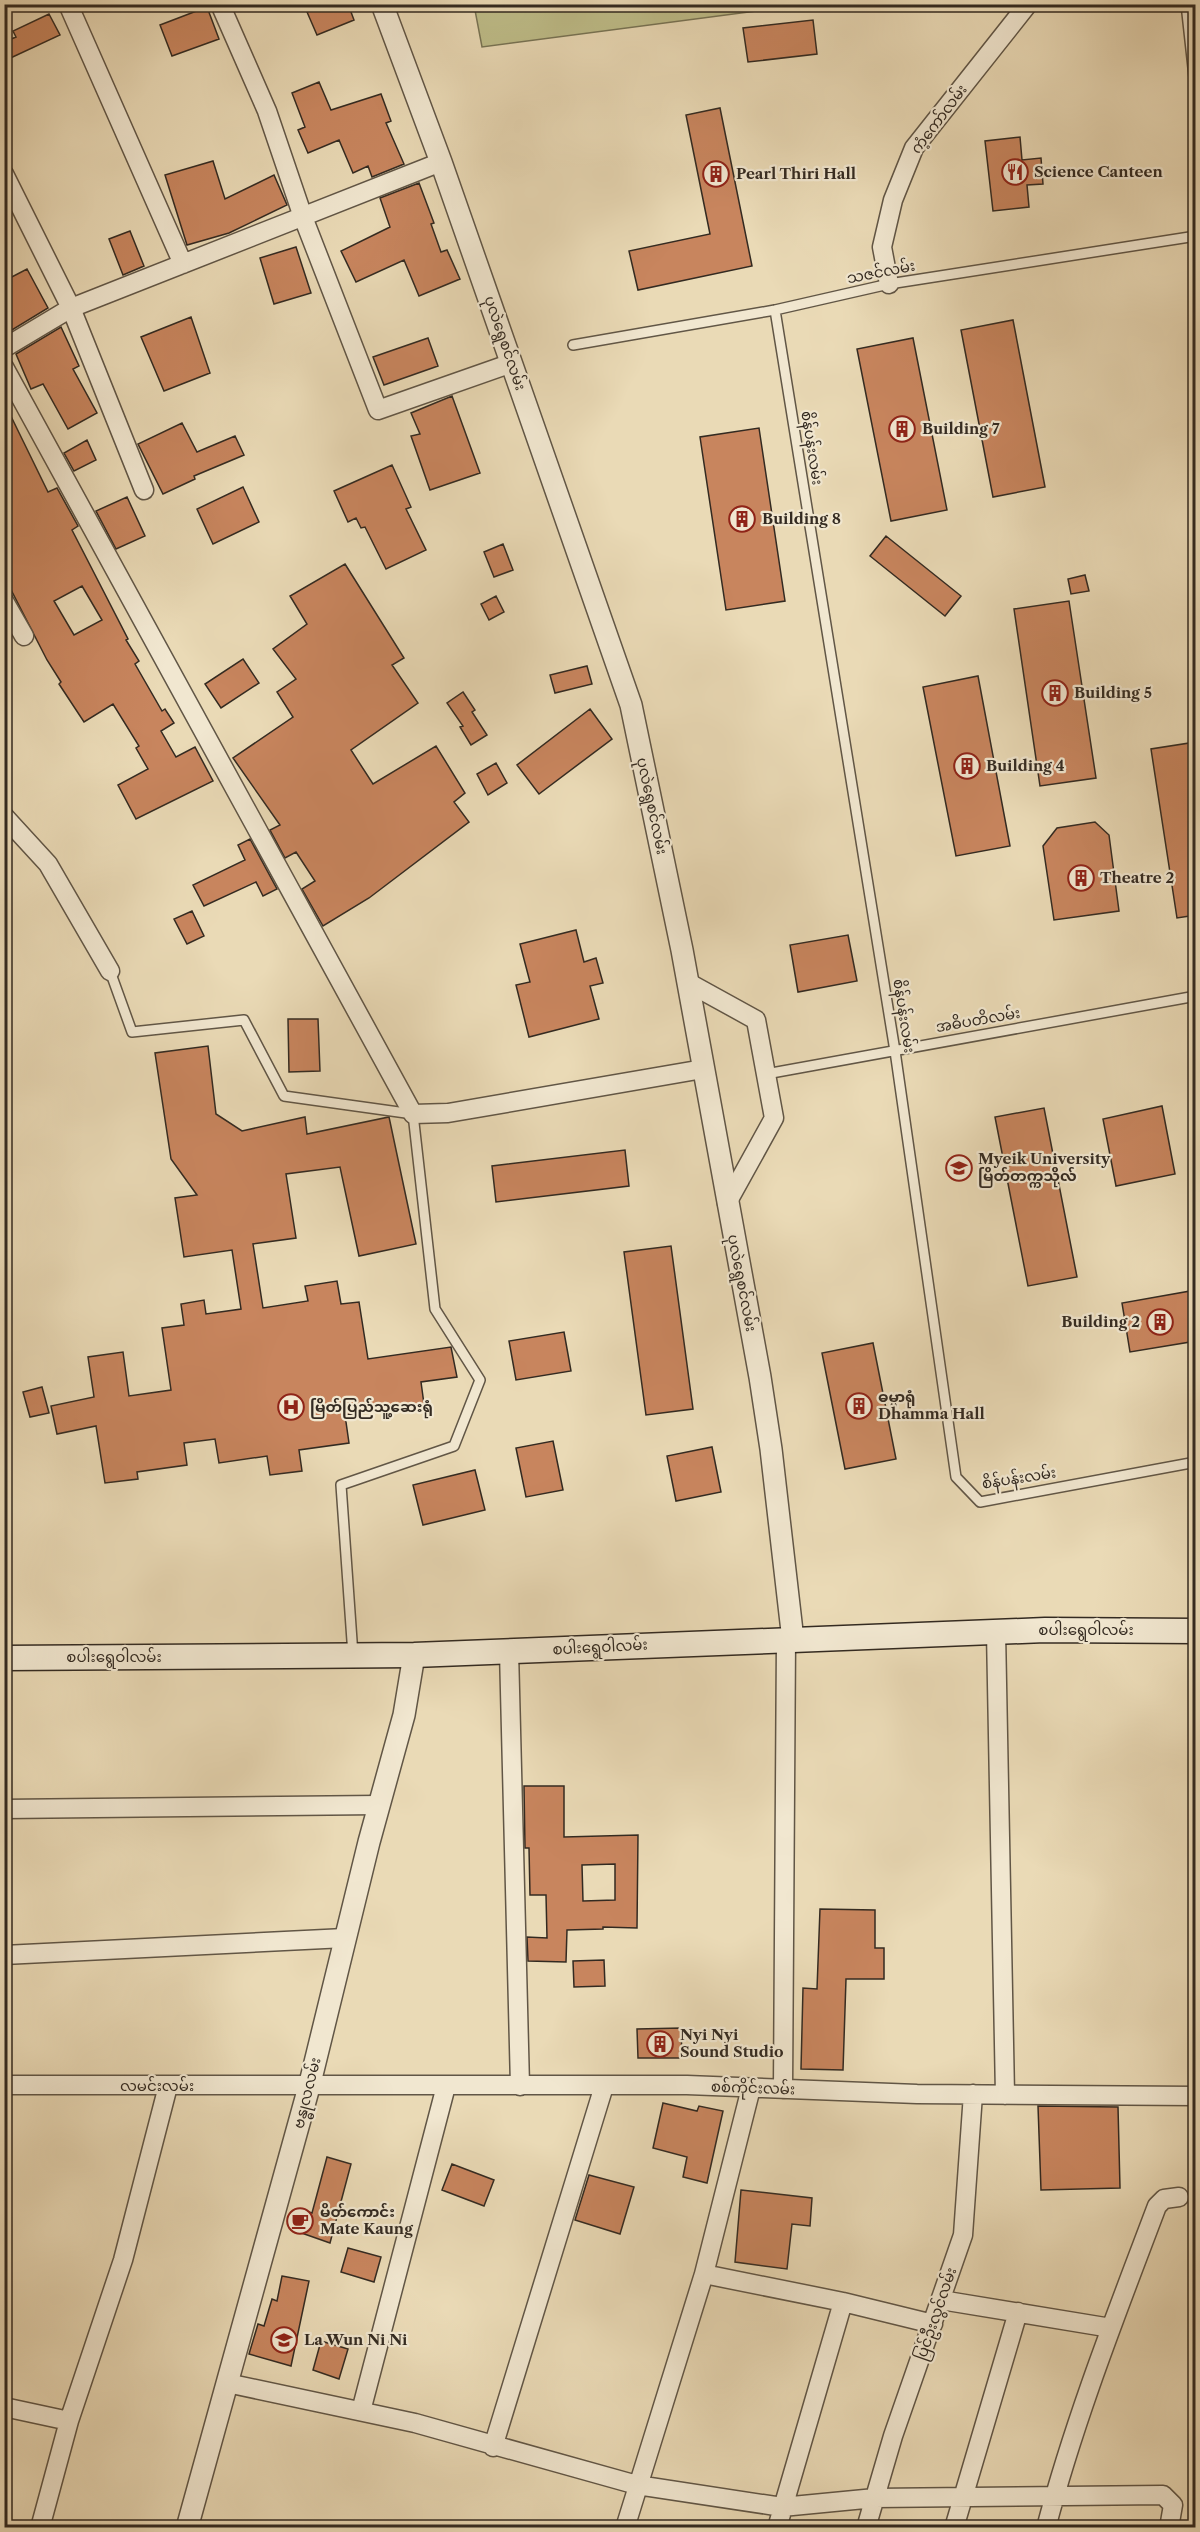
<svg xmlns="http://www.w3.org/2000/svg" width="1200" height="2532" font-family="'Libre Caslon Text','Noto Sans Myanmar',serif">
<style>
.green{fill:#bebd89;stroke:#787455;stroke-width:1.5}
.building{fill:#c8855e;stroke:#332a21;stroke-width:1.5;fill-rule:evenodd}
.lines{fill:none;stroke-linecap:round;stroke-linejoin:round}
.service-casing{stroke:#615646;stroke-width:12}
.minor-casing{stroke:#615646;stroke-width:21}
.tertiary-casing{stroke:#615646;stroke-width:24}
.secondary-casing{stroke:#332a21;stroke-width:27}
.service{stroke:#f1e7d0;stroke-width:9}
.minor{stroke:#f1e7d0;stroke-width:18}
.tertiary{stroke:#f1e7d0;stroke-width:21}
.secondary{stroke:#f1e7d0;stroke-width:24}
.labels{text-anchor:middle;stroke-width:4.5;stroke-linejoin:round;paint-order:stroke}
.street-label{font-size:15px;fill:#332a21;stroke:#f1e7d0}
.poi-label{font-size:15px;font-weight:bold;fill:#332a21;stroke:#f1e7d0;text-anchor:start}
</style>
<rect width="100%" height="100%" fill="#eadab6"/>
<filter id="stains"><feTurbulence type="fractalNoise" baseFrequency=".00333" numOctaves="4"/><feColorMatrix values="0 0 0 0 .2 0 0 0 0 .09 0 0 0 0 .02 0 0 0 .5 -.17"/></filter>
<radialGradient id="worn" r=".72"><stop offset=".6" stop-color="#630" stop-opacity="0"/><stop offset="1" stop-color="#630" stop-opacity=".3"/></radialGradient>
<path class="green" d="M474 5V4L803 5 482 47Z"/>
<path class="building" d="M326 4H348L354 20 317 35 307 12Z
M207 7 219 39 172 56 160 25Z
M49 14 60 35 4 61V42L16 37 13 31Z
M813 20 817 54 748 62 743 28Z
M319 82 331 110 381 94 391 121 386 123 404 164 372 177 368 166 353 173 339 140 308 153 298 130 305 127 292 93Z
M720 108 752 266 638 290 629 251 710 234 686 115Z
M1020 137 1022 160 1041 158 1043 184 1027 185 1029 207 993 211 985 141Z
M213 161 225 199 274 175 287 205 229 233 187 245 165 175Z
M419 183 434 223 431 224 441 252 447 250 460 279 419 296 404 260 356 282 341 251 390 227 380 198Z
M130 231 144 266 123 275 109 239Z
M296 247 311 293 274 304 260 258Z
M27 269 48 308 7 333 4 328V281Z
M191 317 210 373 164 391 141 337Z
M1013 320 1045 487 993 497 961 330Z
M61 327 79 366 73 369 97 413 68 429 43 384 31 389 16 354Z
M428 338 438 366 384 385 373 357Z
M913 338 947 510 891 521 857 349Z
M452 396 480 473 430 490 411 436 420 434 411 413Z
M4 402 48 492 57 488 78 526 72 530 128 639 126 640 139 661 135 664 162 711 165 709 174 723 161 731 176 757 195 747 213 781 136 819 118 785 148 769 136 748 139 746 113 704 84 722 59 684 61 682 47 660 4 576ZM82 586 102 620 74 635 54 601Z
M182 423 197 452 235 436 244 455 194 476 195 479 163 494 138 444Z
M759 428 785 601 726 610 700 437Z
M87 440 96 460 74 471 64 453Z
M392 465 411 507 406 509 426 550 386 569 365 527 361 528 356 518 348 522 334 491Z
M243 487 259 522 213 544 197 509Z
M127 497 145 536 116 549 96 511Z
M886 536 961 596 945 616 870 556Z
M503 544 513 570 494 577 484 552Z
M345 564 404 658 392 665 418 703 351 750 373 784 436 746 465 793 454 802 469 822 369 898 323 926 302 889 315 881 296 852 285 858 270 830 280 825 233 758 293 717 277 692 296 679 273 649 307 624 290 596Z
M1085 575 1089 591 1071 594 1068 579Z
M496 596 504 612 489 620 481 604Z
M1069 601 1096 778 1040 786 1014 609Z
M243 659 259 683 221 708 205 684Z
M587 666 592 684 555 693 550 675Z
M978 676 1010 846 956 856 923 687Z
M463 692 475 710 472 712 487 735 471 745 460 727 463 726 447 703Z
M590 709 612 739 539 794 517 765Z
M1196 742V915L1177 918 1151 749Z
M496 763 507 783 488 795 477 774Z
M1095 822 1109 835 1119 911 1054 920 1043 846 1057 828Z
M250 839 277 889 263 896 256 882 204 906 193 885 245 860 238 845Z
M192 911 204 936 187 944 174 919Z
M576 930 584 962 596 958 603 983 590 986 599 1019 529 1037 516 985 530 982 520 944Z
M848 935 857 981 798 992 790 945Z
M288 1019H318L320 1071 289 1072Z
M208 1046 216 1114 242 1131 305 1117 307 1134 389 1117 416 1244 359 1256 340 1167 286 1174 296 1238 253 1244 263 1308 308 1301 305 1286 337 1281 341 1304 359 1302 368 1359 451 1347 457 1377 421 1382 424 1404 345 1415 349 1443 299 1450 302 1471 270 1475 267 1456 219 1463 215 1439 184 1443 187 1465 137 1472 138 1479 105 1483 96 1426 57 1434 51 1406 94 1397 88 1357 123 1352 129 1396 171 1390 162 1328 184 1325 181 1304 204 1300 206 1314 241 1309 232 1250 184 1257 175 1198 197 1195 171 1159 155 1053Z
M1162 1106 1175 1174 1116 1186 1103 1119Z
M1044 1108 1077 1277 1028 1286 995 1117Z
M625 1150 629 1186 496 1202 492 1166Z
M671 1246 693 1409 646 1415 624 1252Z
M1196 1290V1341L1130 1352 1122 1303Z
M564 1332 571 1371 516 1380 509 1341Z
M873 1343 896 1459 845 1469 822 1353Z
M42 1387 49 1413 30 1417 23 1392Z
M553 1441 563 1490 526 1497 516 1448Z
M712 1447 721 1492 676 1501 667 1456Z
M475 1470 485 1510 423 1525 413 1485Z
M524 1786H564V1837L638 1835 637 1928 603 1927V1929L567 1930 566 1962 528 1961 527 1937 547 1938 546 1895H530L529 1848H525ZM615 1864V1900L583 1901 582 1865Z
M820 1909 875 1910V1948H884V1979H846L843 2070 801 2069 803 1988 817 1989Z
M604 1960 605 1986 574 1987 573 1961Z
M681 2028 682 2058H638L637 2029Z
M663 2103 697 2111 699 2106 723 2111 707 2183 683 2177 687 2157 653 2148Z
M1038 2106 1118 2107 1120 2188 1041 2190Z
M327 2157 351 2164 330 2243 293 2230 300 2209 312 2213Z
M452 2164 494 2180 484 2206 442 2190Z
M589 2175 634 2187 620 2234 575 2220Z
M741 2190 812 2198 810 2226 792 2224 787 2269 735 2262Z
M348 2248 381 2257 374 2282 341 2272Z
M282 2276 309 2281 291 2366 249 2354 258 2324 264 2326 272 2299 277 2301Z
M321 2341 348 2349 339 2379 313 2370Z"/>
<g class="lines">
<g class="service-casing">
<path id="service" d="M1186 4 1196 95
M775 310 895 1051 956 1477 980 1502 1196 1462
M573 345 775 310 889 284 1196 236
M110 971 132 1032 244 1020 284 1096 413 1114 435 1309 480 1380 454 1446 341 1485 353 1655
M766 1074 1196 996"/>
</g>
<g class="minor-casing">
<path id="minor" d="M68 4 183 264
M220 4 267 111 303 217 378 410 512 363
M4 174 71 308 144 490
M889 284 882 247 893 200 914 148 1028 4
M4 348 71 308 441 162
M4 367 413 1114 448 1113 703 1069
M4 601 24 636
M4 816 48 864 110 971
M687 982 756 1020 774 1118 727 1203
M996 1632 1005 2095
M509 1651 520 2086
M4 1809 379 1805
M4 1955 345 1938
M4 2085H687L917 2094 1196 2096
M783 2089 786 1639
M704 2274 843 2302
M941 2300 1111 2328
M227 2383 415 2423 637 2485 782 2507 875 2498 1163 2495 1173 2505 1169 2528
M4 2407 69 2421 123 2260 168 2086
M361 2411 446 2086
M493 2447 604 2086
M40 2528 69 2421
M625 2528 704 2274 751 2088
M777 2528 843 2302 933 2324
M866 2528 893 2436 963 2235 973 2094
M954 2528 1018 2312
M1046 2528C1075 2418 1117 2312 1157 2206L1164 2199 1179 2197"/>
</g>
<g class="tertiary-casing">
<path id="tertiary" d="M382 4 441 162 631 705 682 950 760 1377 771 1449 793 1640
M187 2528 309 2087 369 1842 404 1715 414 1655"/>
</g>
<g class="secondary-casing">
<path id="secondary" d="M4 1658 414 1655 1045 1630 1196 1631"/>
</g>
<use href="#service" class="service"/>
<use href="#minor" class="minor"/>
<use href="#tertiary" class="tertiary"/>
<use href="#secondary" class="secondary"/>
</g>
<defs>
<g id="restaurant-ring" transform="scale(1.35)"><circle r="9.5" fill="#f1e7d0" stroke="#8f2418" stroke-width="1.5"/><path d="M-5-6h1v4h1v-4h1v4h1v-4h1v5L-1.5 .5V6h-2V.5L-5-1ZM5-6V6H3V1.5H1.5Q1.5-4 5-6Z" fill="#8f2418"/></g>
<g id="building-ring" transform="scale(1.35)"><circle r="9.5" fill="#f1e7d0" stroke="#8f2418" stroke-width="1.5"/><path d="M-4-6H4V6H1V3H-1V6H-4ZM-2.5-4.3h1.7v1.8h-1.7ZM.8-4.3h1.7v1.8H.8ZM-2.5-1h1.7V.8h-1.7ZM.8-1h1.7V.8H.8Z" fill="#8f2418"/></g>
<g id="university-ring" transform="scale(1.35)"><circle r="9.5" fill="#f1e7d0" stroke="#8f2418" stroke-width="1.5"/><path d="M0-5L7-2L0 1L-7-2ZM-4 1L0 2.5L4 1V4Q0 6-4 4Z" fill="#8f2418"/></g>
<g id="hospital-ring" transform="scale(1.35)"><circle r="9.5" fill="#f1e7d0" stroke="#8f2418" stroke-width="1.5"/><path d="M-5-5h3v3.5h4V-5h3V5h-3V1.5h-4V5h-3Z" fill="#8f2418"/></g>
<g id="cafe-ring" transform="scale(1.35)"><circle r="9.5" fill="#f1e7d0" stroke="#8f2418" stroke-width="1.5"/><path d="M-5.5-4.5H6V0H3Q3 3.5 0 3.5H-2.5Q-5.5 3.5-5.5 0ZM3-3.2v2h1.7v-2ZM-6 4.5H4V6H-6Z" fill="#8f2418"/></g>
<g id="school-ring" transform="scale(1.35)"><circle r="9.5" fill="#f1e7d0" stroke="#8f2418" stroke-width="1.5"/><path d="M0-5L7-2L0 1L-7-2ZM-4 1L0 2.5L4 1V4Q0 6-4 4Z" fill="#8f2418"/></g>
</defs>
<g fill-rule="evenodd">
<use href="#restaurant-ring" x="1015" y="172"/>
<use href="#building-ring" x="716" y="174"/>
<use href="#building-ring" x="902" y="429"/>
<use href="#building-ring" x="742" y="519"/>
<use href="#building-ring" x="1055" y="693"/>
<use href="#building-ring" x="967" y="766"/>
<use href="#building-ring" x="1081" y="878"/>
<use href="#university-ring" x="959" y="1168"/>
<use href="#building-ring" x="1160" y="1322"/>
<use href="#building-ring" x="859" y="1406"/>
<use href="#hospital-ring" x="291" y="1407"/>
<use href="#building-ring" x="660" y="2044"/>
<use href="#cafe-ring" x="300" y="2221"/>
<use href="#school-ring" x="284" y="2340"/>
</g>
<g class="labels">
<g class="street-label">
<text transform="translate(939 119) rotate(-53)" y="5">ကံ့ကော်လမ်း</text>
<text transform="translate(881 272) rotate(-11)" y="5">သဇင်လမ်း</text>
<text transform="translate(505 343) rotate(71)" y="5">ပုလဲရွေစင်လမ်း</text>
<text transform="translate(812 448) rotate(81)" y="5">စိန်ပန်းလမ်း</text>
<text transform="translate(652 806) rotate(78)" y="5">ပုလဲရွေစင်လမ်း</text>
<text transform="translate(904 1016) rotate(81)" y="5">စိန်ပန်းလမ်း</text>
<text transform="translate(978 1020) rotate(-10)" y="5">အဓိပတိလမ်း</text>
<text transform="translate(742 1283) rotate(79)" y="5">ပုလဲရွေစင်လမ်း</text>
<text transform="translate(1019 1478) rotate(-9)" y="5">စိန်ပန်းလမ်း</text>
<text x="1086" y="1635">စပါးရွေဝါလမ်း</text>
<text transform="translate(600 1647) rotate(-3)" y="5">စပါးရွေဝါလမ်း</text>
<text x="114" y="1662">စပါးရွေဝါလမ်း</text>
<text x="157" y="2091">လမင်းလမ်း</text>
<text transform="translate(753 2088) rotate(2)" y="5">စစ်ကိုင်းလမ်း</text>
<text transform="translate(307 2093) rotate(-76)" y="5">ဗန္ဓုလလမ်း</text>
<text transform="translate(936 2314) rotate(-71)" y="5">ပြင်ဦးလွင်လမ်း</text>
</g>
<g class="poi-label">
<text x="1034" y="177">Science Canteen</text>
<text x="736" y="179">Pearl Thiri Hall</text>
<text x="922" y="434">Building 7</text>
<text x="762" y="524">Building 8</text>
<text x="1074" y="698">Building 5</text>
<text x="986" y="771">Building 4</text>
<text x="1100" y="883">Theatre 2</text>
<text x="978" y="1164">Myeik University<tspan x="978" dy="17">မြိတ်တက္ကသိုလ်</tspan></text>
<text x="1140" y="1327" text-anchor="end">Building 2</text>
<text x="878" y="1402">ဓမ္မာရုံ<tspan x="878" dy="17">Dhamma Hall</tspan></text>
<text x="310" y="1412">မြိတ်ပြည်သူ့ဆေးရုံ</text>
<text x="680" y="2040">Nyi Nyi<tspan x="680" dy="17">Sound Studio</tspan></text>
<text x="320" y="2217">မိတ်ကောင်း<tspan x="320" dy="17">Mate Kaung</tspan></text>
<text x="304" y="2345">La Wun Ni Ni</text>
</g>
</g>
<rect width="1200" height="2532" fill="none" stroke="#eadab6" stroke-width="24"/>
<rect x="6" y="6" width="1188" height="2520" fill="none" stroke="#332a21" stroke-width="3"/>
<rect x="12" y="12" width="1176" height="2508" fill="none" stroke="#332a21" stroke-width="1.5"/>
<rect width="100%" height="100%" filter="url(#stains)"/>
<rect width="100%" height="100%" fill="url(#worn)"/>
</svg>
